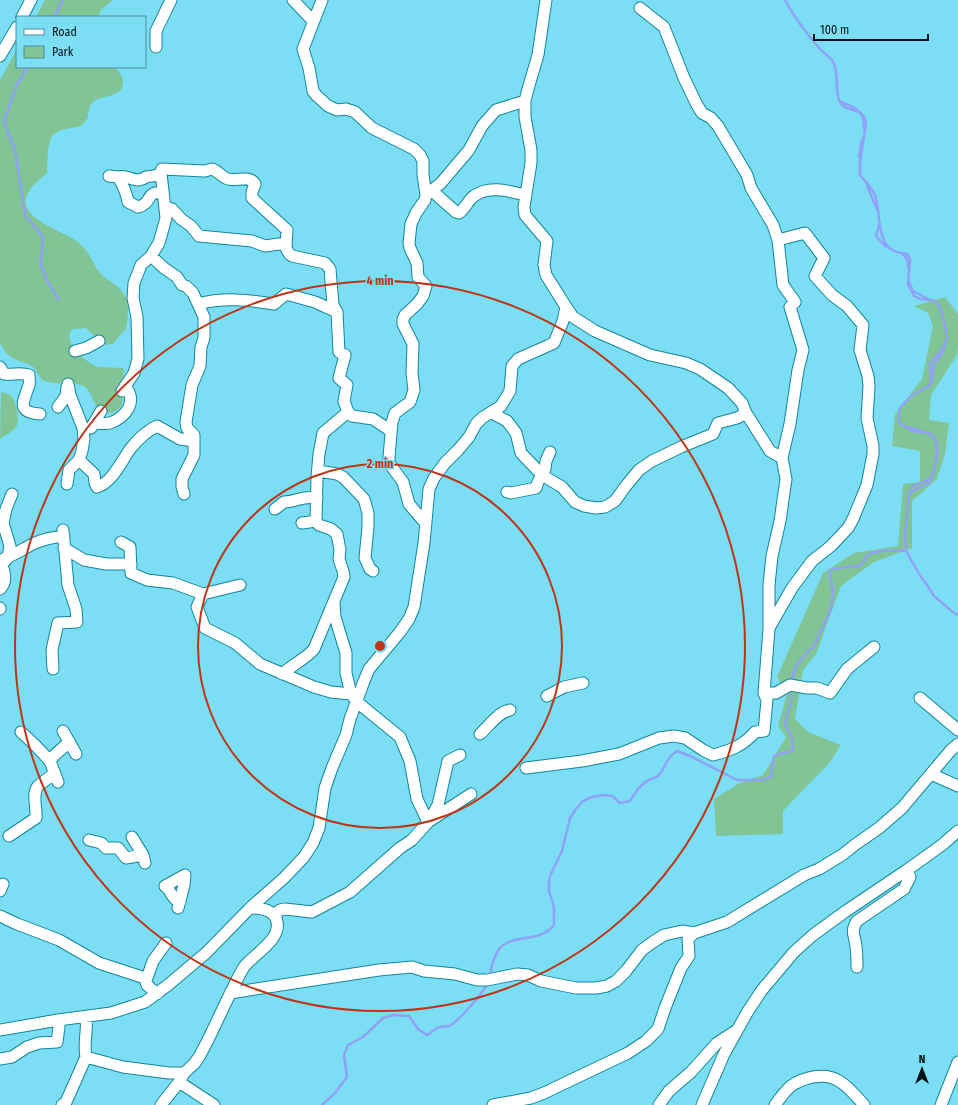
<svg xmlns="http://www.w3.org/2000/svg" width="958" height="1105" font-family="'Fira Sans Condensed',sans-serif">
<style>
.green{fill:#81c496}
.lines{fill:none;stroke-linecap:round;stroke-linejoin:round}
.stream{stroke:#90a2f6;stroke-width:2.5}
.minor-casing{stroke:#10869a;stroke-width:13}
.minor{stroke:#fff;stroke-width:11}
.ring{fill:none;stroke:#be3415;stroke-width:2}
.centre{fill:#be3415;stroke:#7cdef4;stroke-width:2}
.ring-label{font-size:12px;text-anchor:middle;font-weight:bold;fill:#be3415;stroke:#7cdef4;stroke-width:3;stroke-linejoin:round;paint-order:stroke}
</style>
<rect width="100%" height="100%" fill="#7cdef4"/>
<path class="green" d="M45 0H113L100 11 99 17H36Z
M17 49V67H114C119 71 123 75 123 82 123 97 104 95 94 101 89 105 88 112 88 118L81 126 61 130 52 135 48 149 47 173C39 180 23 192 26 205 29 220 62 232 75 240 91 251 90 261 101 274 106 280 115 283 120 289 132 302 128 314 126 329L121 334 113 344 103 345 86 328 73 329 70 332 69 338 75 351 91 364 98 367 123 368 124 371 122 381V405C116 411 112 415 104 412 91 408 94 389 81 385 70 382 58 385 47 382 39 380 39 373 33 367 31 365 28 364 25 363 11 358 7 356 0 343V80Z
M945 297 958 314V349L957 355 931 395 929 420 949 423 945 454 937 479 912 501V548L874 562 841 586 816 654 803 670 795 719 808 732 841 745 830 762 783 811V834L716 836 714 799 738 784 763 775 786 737 778 726 787 694 777 677 823 573 854 553 898 546 903 484 920 482V451L892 446 895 415 922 379 933 326 928 313 914 306Z
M1 392C5 393 9 393 12 397 16 402 20 419 17 425 14 431 6 435 0 439Z"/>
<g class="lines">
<path class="stream" d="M785 0C794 17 806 33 819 48 823 52 828 56 832 60 840 71 834 92 840 102 846 114 863 105 866 123L860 163V175C865 181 872 188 875 195 881 211 876 243 894 251 898 253 903 253 907 254L910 259 908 285 914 296 920 299 932 300 939 305 944 322 947 337 943 351 933 367 932 380 929 386 911 396 899 409V423C904 425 908 429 913 431 918 433 924 431 928 433 945 441 934 471 929 483L909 493 905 536 906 551 921 577 925 582 934 596 954 613 958 615
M54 17 63 0
M28 67 17 84 4 121 15 151 25 215 43 237 41 264 46 279 59 300
M841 102C855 108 864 109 864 128
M859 157 861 144 863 138
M867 186 877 209
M879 225 876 236 885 246 889 248
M903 254 908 261V267
M909 282 913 291 928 299
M931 382 930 363 942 350 943 347
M909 427 921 431
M910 492 913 486 930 479
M791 683 796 665 815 644 831 609 833 592 830 576V571C838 566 849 568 858 566 865 565 863 558 868 555 878 549 895 551 906 551
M490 976C491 967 494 957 499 949 512 933 539 944 554 925V907L549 891V881L550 876 562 851 570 818 576 809 583 801 592 797 603 795 612 796 620 803 630 801C635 793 640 784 649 780 651 778 655 778 658 776 665 770 665 758 677 751L690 756 737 780H762L772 776 771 773 774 756C781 752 787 754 793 750L792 739 785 723 791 701V688
M322 1105 335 1093 347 1077 344 1055 348 1045 363 1037 383 1018 393 1015 409 1016 418 1029 427 1035C432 1033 435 1028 440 1027 442 1026 446 1027 449 1026 457 1023 485 991 488 982"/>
<g class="minor-casing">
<path id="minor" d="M293 0 313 21
M322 0 303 49 309 68 313 91 316 95 328 106 337 110 346 109 355 112 372 128 414 149 420 155 423 161V175L426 195 425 200 416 213 411 224 409 243 410 248 417 263 418 277 426 286 423 296 417 304 405 315 403 319V324L413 344 412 373 414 390 410 402 395 413 392 422 389 457V463L403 482 409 504 426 524
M640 8 664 27 684 78 697 105 702 113 711 118 718 126 747 175 751 188 773 225 778 240 783 285 795 302 790 307 803 350 798 370 790 424 782 458 786 479 780 521 772 556 769 585V629L764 693
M22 17 31 0
M156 47V31L171 0
M0 56 17 27
M109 176 118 177C122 183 127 194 128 202L138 207C155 202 142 193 163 192
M118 177C127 175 128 179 137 180 141 180 143 179 146 177 153 175 159 178 162 169L205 171 212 169C218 171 223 178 228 179 237 181 250 175 255 184L252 192V198L287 230C287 240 283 250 292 256L325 263 330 269 333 305 337 312 339 352 345 355 339 378 347 385 344 401 348 412 352 416 373 419 391 431
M431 190 456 212 459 213C466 208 468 200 474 196 489 185 509 191 525 195
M426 195 441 183 469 150 482 126 496 110 525 101
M165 207 172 209 181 219 191 226 199 236 252 241 265 246 286 243
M151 256 164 268 177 277 182 285 186 286 193 293 204 317V338L201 347 200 366 192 385 186 422 187 428 194 435V455L182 479V487L184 494
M198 304C224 297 248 300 274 304L286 294 315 302 337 312
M566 307 573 317 595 331 650 355 686 363 700 369 728 388 742 403 746 413 770 451 782 458
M75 351 86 348 99 341
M0 367 4 374C13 375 21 372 29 375 29 378 30 382 29 385 24 401 15 412 40 414
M122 391 134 373 138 359 137 317 133 298 134 283 141 265 151 256 159 243 166 218 161 173
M58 407 66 396 67 387
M492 413 507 421 516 433 521 453 542 475 562 487 575 502 584 506 596 508 605 507 615 501 625 487 639 470 652 461 681 447 713 434 718 423 737 418 746 413
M94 423C99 423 105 424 110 423 126 417 138 402 125 386
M91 428 101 411
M79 460 94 474 95 483 97 487C113 482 121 461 131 448 138 439 147 431 157 426L180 439 187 440 190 432
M318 471 337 474 343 477 364 499 368 513V527L365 558 370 569 373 571
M67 484 69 470 79 460 82 451 84 439 83 428 70 395 68 384
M507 492 511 493 536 488 538 482 545 469 546 461 550 452
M275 509 284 502C297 502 302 495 317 498
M302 523 316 521
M121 542 130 547 131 573 147 580 173 583 203 594
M64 548 84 560 106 564H131
M3 559C15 555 24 548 35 543 44 539 54 537 64 536
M240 585 203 594 197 607 205 628 235 643 260 664 314 687 331 692 351 694
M0 589C7 582 5 574 2 565L8 557 10 546 3 523 6 509 12 494
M334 602 335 617 346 653V673L351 694 357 702 400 737 410 761 417 799 428 822
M0 608V609
M769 628 792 588 812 561 831 546 848 528 853 519 867 485 873 454V446L867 418 869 386 868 376 860 350 863 325 847 306 832 295 815 276 824 258 805 233 778 240
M53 669 52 650 58 623 77 622 76 609 68 585 63 530
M282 674C291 666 308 657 314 649L344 577 343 571 339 559 340 550 337 534 331 529 319 525 316 521 317 477 319 454 323 433 348 412
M547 696 564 687 583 683
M920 698 958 730
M63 731 76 754
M21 732 34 744 50 761
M480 734C489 726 498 712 510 710
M526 768 582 761 619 754 659 738 674 736 685 738 703 750 713 755C729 751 743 746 755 732L764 731 767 700 764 693H776L790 685 807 688H817L830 693 847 669 874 647
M931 774 958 786
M58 782 50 761C55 752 64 749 69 741
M429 821 438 805 448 761 460 755
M9 836 36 818C37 808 31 792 39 785 44 781 49 778 54 773
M132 837 143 855 145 863
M89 840 101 843 106 848H118L126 858 143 855
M0 891 3 884
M178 908 184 885 185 875 165 886C172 891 171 899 180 902
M274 915 280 910 285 909 312 912 350 892 400 848 412 840 428 822 471 794
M0 916 17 924 59 940 99 963 142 977 145 978 147 985 157 994
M857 967C857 960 857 953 856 947 855 935 850 932 857 921L904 889 910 877 907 870
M146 981 153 961 166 943
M230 993 379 970 412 967 424 971 455 974 477 980H487L517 974 528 975 541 981 576 988H596L607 986 616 981 626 971 642 950 653 942 664 935 682 931 694 933 727 922 804 875 819 869 842 855 856 844 879 828 902 808 951 750 958 744
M86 1017C88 1031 83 1042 86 1057L123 1067 169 1073H184
M0 1030 58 1020 111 1013 145 1002 168 985 206 953 250 908 284 878 304 857 313 843 319 828 325 788 332 768 346 735 350 719 364 681 369 669 400 632 409 619 414 607 424 543 429 489 434 478 445 463 458 450 469 437 476 424 482 418 501 406 510 391 512 366 518 359 554 343 563 321 566 307 546 275 544 265 547 241 525 215 524 207 531 163V150L525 117V101L528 89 538 55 546 0
M0 1059 12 1057 27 1047 39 1043 57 1042 59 1027 58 1020
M179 1082 214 1105
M62 1105 66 1102 86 1057
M161 1105 179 1082 184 1073 194 1064 199 1057C212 1034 222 1009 234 986 237 980 240 973 244 967 253 955 281 940 277 922 275 909 260 908 250 908
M493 1105 531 1098 544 1093 628 1053 646 1041 658 1029 665 1008 681 968 689 956 688 939 694 933
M659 1105 669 1091 691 1072 717 1043 737 1030
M702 1105 724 1054 748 1011 762 990 794 952 813 935 846 911 907 870 942 845 958 831
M775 1105C780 1098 785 1091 791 1086 804 1077 825 1072 839 1081 849 1087 856 1096 864 1105
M941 1105 958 1062"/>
</g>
<use href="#minor" class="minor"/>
</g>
<g class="ring">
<circle cx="380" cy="646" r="182"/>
<circle cx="380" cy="646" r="365"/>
</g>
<circle cx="380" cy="646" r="6" class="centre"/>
<g class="ring-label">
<text x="380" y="285">4 min</text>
<text x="380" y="468">2 min</text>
</g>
<rect x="16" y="16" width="130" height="52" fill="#7cdef4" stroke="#4a8c9b"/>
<rect x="24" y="29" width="20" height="6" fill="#ffffff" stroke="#4a8c9b"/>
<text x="52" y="36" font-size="12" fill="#001015">Road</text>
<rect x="24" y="46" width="20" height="12" fill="#81c496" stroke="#4a8c9b"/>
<text x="52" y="56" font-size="12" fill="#001015">Park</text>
<g transform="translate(922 1069)" stroke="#7cdef4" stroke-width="3" paint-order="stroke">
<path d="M0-3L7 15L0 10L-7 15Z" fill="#001015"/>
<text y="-6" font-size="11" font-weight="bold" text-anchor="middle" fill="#001015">N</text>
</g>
<path d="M814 34v6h114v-6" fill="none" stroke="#001015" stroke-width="2"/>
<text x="820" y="34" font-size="12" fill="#001015" stroke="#7cdef4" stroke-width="3" paint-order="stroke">100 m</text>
</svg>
